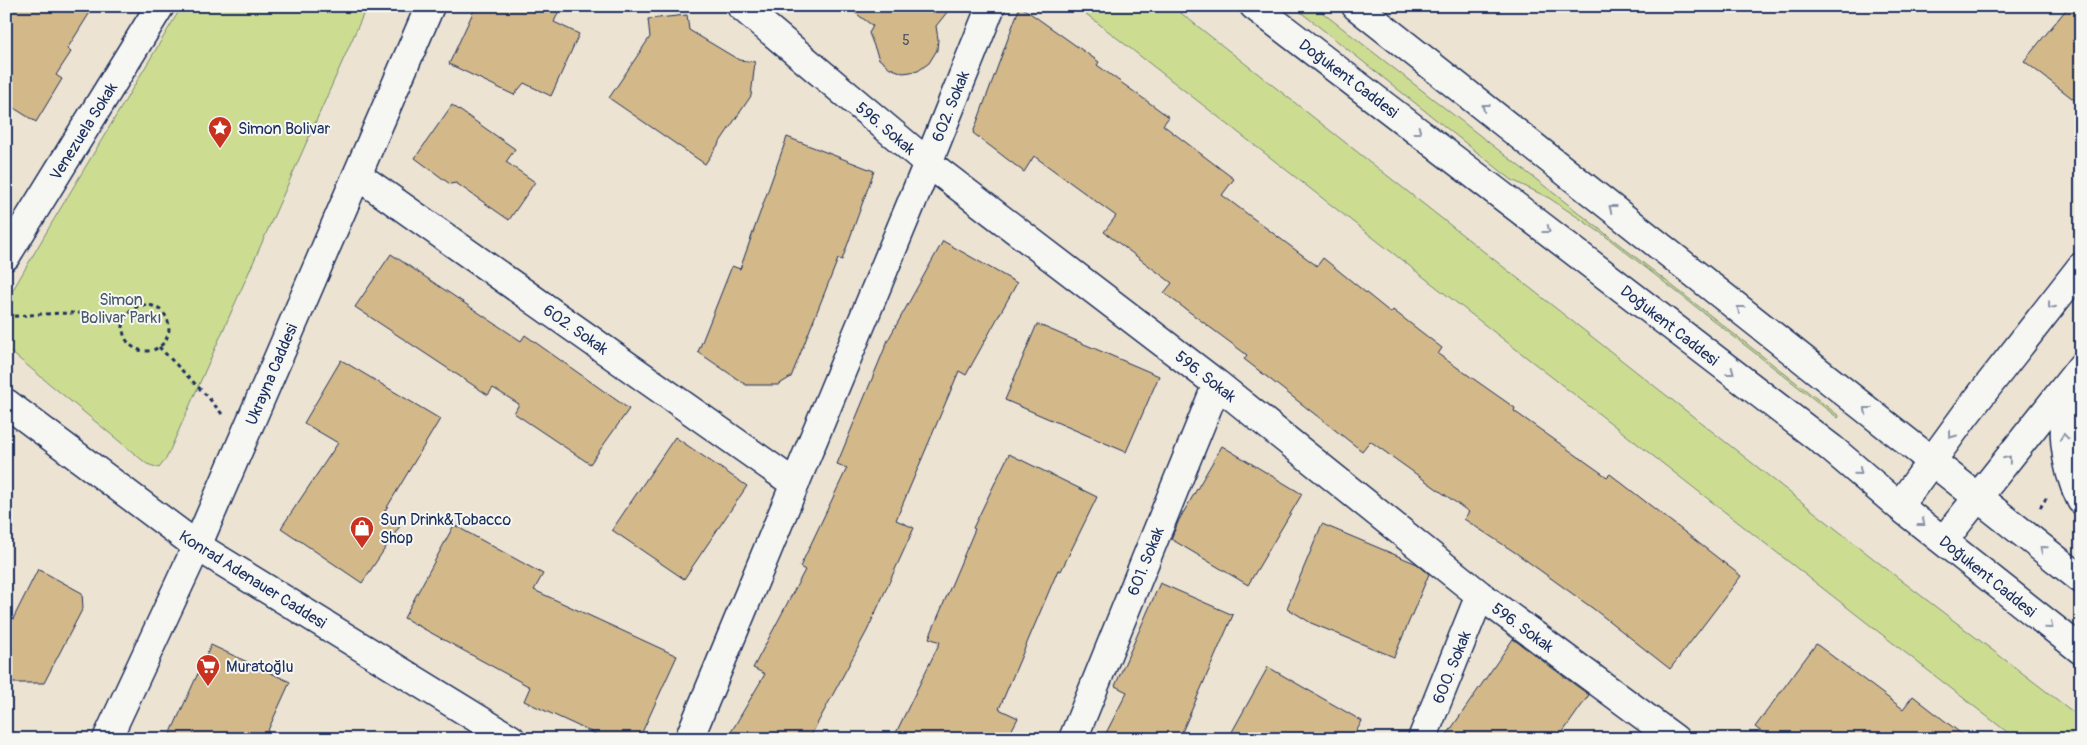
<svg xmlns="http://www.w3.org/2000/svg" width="2087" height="745" font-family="Pangolin,sans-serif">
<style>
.green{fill:#ccdd91;stroke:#748678}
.building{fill:#d3b889;stroke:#1b2f5e}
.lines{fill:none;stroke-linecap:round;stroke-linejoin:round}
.minor-casing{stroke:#1b2f5e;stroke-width:31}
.major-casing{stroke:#1b2f5e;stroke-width:31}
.path{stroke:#1b2f5e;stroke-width:3;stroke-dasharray:4 4;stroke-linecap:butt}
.minor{stroke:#f6f6f2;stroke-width:28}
.major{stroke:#f6f6f2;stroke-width:28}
.oneway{stroke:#8892a8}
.labels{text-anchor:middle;stroke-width:4;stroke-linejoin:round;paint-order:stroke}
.number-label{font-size:14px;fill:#495169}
.street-label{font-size:16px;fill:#1b2f5e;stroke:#f6f6f2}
.poi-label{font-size:16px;fill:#1b2f5e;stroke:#f6f6f2;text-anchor:start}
.park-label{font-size:16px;fill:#475a6b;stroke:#f6f6f2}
</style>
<rect width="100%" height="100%" fill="#ece3d2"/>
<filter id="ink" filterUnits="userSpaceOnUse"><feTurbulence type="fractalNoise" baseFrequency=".02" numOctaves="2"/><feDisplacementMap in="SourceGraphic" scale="10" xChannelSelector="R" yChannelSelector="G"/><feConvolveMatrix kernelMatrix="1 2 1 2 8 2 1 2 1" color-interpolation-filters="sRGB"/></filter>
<g filter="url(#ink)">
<path class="green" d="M182 6H367L166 459 159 468 147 464 6 348V302L50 226Z
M1076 6H1172L1902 581 2081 718V739H2016Z
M1293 6H1314L1839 416V417L1838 418 1604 235 1549 198 1512 180Z"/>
<path class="building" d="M6 6H94L67 49 71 52 56 75 62 79 36 122 6 103Z
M476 6H561L554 22 579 34 551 96 524 83 514 95 449 64Z
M846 6H952L936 26 938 39 937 50 929 63 918 71 903 73 890 68 879 59 869 33 873 26Z
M1020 6 1099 62 1097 65 1169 117 1163 125 1234 179 1222 195 1317 266 1323 258 1391 313 1393 310 1442 348 1438 354 1515 408 1514 411 1607 477 1610 474 1741 576 1670 669 1595 610 1516 553 1464 519 1469 512 1370 441 1362 451 1244 359 1247 355 1164 293 1172 283 1104 232 1116 216 1034 156 1024 172 973 133Z
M2069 6H2081V105L2024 61Z
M687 15 689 30 739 60 755 62 751 96 705 164 609 98 650 37 648 19Z
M452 105 515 149 506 162 535 182 509 220 456 183 450 184 415 158Z
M787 137 874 171 842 260 838 259 791 377 778 385H746L698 352 732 266 740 269Z
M943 241 1017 283 966 375 959 371 896 520 914 528 867 631 809 739H727L765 674 753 668 805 570 800 567 847 468 837 464 888 340Z
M391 254 521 341 525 335 629 409 590 464 514 413 519 404 493 388 488 395 355 307Z
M1037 324 1159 376 1126 452 1005 400Z
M341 360 440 419 383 514 400 526 362 583 281 528 338 443 304 423Z
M675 437 747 486 684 579 612 530Z
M1222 446 1302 494 1248 585 1171 539 1179 520Z
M1009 454 1097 497 1061 571 1058 570 999 709 1018 718 1007 739H893L940 642 929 638 975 529 973 528Z
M1322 524 1417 564 1429 574 1394 657 1311 623 1287 608Z
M454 525 543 574 534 590 677 656 639 739H606L524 701 530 687 404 618Z
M38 569 82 593 83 608 44 683H6V633Z
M1160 583 1233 615 1179 739H1103L1127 692 1115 686Z
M1513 639 1589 695 1558 739H1444Z
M1816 644 1903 709 1913 696 1968 739H1771L1755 727Z
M211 645 290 682 264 739H168Z
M1268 667 1362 721 1352 739H1228Z"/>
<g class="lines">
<g class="minor-casing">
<path id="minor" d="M741 6 928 163 1217 384 1480 595 1675 739
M357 175 795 484
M6 256 160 6
M107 739 197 546 430 6
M689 739 928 163 991 6
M1073 739 1217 384
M1422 739 1480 595"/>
</g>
<g class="major-casing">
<path id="major" d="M1254 6 1831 448 1899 506 2081 650
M1356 6 2081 579
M2067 385C2063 426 2062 462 2081 500
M6 403 197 546 511 739
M1899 506 1966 414 2081 267
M1944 540 2081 367"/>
</g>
<path class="path" d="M123 328a23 23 0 1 1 46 0a23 23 0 1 1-46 0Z
M6 317C47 313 86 311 126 316
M159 347 208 397 222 414
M2040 508 2047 497"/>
<use href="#minor" class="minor"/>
<use href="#major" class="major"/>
</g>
<defs><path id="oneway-chevron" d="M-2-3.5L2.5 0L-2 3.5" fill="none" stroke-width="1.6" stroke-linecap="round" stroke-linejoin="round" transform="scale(1.25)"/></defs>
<g class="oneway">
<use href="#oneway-chevron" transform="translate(1485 107) rotate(-142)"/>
<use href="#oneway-chevron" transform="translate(1418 131) rotate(37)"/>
<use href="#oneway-chevron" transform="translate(1612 208) rotate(-142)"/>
<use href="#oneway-chevron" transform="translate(1547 230) rotate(38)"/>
<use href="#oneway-chevron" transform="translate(2051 306) rotate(128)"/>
<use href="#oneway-chevron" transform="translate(1740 309) rotate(-142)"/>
<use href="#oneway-chevron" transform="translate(1731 372) rotate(37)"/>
<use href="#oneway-chevron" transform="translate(1867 410) rotate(-142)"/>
<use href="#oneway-chevron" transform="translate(1952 435) rotate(125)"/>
<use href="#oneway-chevron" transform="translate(2064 437) rotate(-96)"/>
<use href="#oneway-chevron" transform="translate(2008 459) rotate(-51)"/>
<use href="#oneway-chevron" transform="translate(1859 472) rotate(40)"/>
<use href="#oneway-chevron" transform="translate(1922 523) rotate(38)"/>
<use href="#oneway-chevron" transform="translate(2043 549) rotate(-141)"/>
<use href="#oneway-chevron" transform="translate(2050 626) rotate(39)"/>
</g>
</g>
<defs>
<g id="sight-pin" transform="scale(1.25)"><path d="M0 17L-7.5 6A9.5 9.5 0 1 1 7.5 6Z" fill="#c8321e" stroke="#f6f6f2"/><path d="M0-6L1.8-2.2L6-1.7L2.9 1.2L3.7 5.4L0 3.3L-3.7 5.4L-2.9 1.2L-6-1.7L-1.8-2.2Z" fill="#fff"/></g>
<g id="shop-pin" transform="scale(1.25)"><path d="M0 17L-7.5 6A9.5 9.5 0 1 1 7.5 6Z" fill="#c8321e" stroke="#f6f6f2"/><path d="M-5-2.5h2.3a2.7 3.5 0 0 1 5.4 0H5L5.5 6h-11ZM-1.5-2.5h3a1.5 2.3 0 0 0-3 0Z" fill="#fff"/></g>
<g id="supermarket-pin" transform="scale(1.25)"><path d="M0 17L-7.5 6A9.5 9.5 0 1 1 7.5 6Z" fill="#c8321e" stroke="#f6f6f2"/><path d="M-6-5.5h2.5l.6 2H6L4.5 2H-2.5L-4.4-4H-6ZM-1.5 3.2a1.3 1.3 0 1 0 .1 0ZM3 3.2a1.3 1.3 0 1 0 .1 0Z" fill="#fff"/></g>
</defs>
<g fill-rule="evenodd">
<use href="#sight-pin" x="220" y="128"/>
<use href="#shop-pin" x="362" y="528"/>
<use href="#supermarket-pin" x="208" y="666"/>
</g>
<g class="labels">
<g class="number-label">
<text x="906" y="45">5</text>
</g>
<g class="street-label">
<text transform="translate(1349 78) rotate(37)" y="6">Doğukent Caddesi</text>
<text transform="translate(950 106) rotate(-68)" y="6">602. Sokak</text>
<text transform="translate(886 128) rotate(40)" y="6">596. Sokak</text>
<text transform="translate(83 131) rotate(-58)" y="6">Venezuela Sokak</text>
<text transform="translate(1670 325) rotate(38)" y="6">Doğukent Caddesi</text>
<text transform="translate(576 329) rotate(35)" y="6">602. Sokak</text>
<text transform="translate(271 374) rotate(-67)" y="6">Ukrayna Caddesi</text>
<text transform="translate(1206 376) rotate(38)" y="6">596. Sokak</text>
<text transform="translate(1145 561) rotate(-68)" y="6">601. Sokak</text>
<text transform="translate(1988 576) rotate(39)" y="6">Doğukent Caddesi</text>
<text transform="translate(253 579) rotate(32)" y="6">Konrad Adenauer Caddesi</text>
<text transform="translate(1523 627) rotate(36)" y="6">596. Sokak</text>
<text transform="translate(1451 667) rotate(-68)" y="6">600. Sokak</text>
</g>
<g class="poi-label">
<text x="238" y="134">Simon Bolivar</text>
<text x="380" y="525">Sun Drink&amp;Tobacco<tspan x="380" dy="18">Shop</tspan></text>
<text x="226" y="672">Muratoğlu</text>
</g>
<g class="park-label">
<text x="121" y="305">Simon<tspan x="121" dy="18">Bolivar Parkı</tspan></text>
</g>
</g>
<rect width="2087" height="745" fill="none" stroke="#f6f6f2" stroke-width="25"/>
<rect x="12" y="12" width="2062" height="720" fill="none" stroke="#1b2f5e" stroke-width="2" filter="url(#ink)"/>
</svg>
